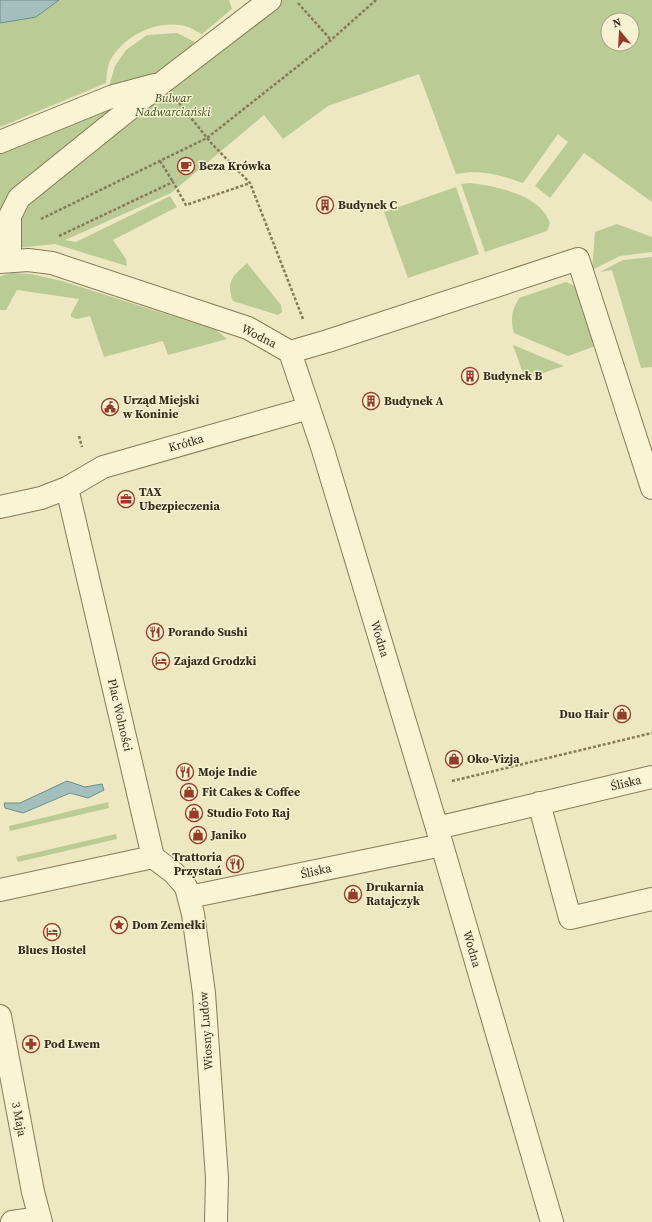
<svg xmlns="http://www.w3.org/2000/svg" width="652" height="1222" font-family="'Source Serif 4',serif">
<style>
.green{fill:#bbcb95;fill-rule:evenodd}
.water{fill:#a4c0bd;stroke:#6b8d8b}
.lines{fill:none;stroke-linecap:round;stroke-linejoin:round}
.minor-casing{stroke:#867a59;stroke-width:24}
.path{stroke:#867a59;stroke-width:2.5;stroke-dasharray:3 2;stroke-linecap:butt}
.minor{stroke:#f8f4d4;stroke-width:22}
.labels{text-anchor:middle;stroke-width:3;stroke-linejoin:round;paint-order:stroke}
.park-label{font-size:12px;font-style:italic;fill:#3e5324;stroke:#f5f1d1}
.poi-label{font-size:12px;font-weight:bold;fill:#362e1d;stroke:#f5f1d1;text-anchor:start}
.street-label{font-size:12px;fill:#362e1d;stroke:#f5f1d1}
</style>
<rect width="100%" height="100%" fill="#ede8c1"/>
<path class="green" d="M59 0H229L232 9 202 34C197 32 192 28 188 27 159 18 124 35 110 61 107 67 107 76 106 83L0 127V23L36 17Z
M251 0H652V202L584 153 550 198 535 186 568 142 558 134 523 183C500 175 481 169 456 174L419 74 328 106 283 139 264 115 171 193 65 240 76 242 170 196 177 207 113 240 126 259 127 266 55 244 0 250V133L109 86 115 66 126 50 147 35 177 33 197 43ZM608 20H632V44H608Z
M470 183C496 186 541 195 550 223L547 231 485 252 461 184Z
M456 187 479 254 408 278 384 212Z
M617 224 652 237V252L620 256 592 270 595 232Z
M652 257V367L641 368 612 270 600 272 623 260Z
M247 263 281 305 282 312 278 315 233 301C225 282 234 275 247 263Z
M12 273 31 274 62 281 216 330 227 339 168 355 163 341 104 357 90 316 77 319 71 317V314L79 299 17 290 6 310H0V276Z
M566 282 579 288 601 344 568 356 514 333C510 319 512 310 519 298Z
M513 345 564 366 525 379Z
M108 802 109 808 10 831 9 826Z
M116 834 117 839 18 862 16 857Z"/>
<path class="water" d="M0 0H59L36 17 0 23Z
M67 781 85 787 102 784 104 790 88 798 70 793 23 813 5 808 4 803H20Z"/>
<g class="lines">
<g class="minor-casing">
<path id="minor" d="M0 142 113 96 154 85
M10 260V216L19 198 163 82 270 0
M0 262 28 260 52 263 248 328 290 352 323 450 437 828 552 1222
M290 352 328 341 578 259 652 488
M67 488 153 857
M0 507 41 498 67 488 103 467 309 408
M539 803 570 918 652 899
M437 828 652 777
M153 857 174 873 186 887 193 914 204 993 217 1178 216 1222
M0 890 153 857
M189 897 442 845
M0 1016 33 1192 41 1222
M12 1222 40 1218"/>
</g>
<path class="path" d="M298 3 331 40
M179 103 212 144 250 183 303 319
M160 161 173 182
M41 219 207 138 331 40 376 0
M59 236 173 182 186 205 250 183
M79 436 82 447
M452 781 652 733"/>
<use href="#minor" class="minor"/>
</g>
<defs>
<g id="cafe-ring" transform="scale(0.9)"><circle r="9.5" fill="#f5f1d1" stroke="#953d2a" stroke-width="1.5"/><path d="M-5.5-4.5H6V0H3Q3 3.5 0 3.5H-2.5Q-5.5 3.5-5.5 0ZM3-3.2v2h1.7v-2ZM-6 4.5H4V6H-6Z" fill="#953d2a"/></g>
<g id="building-ring" transform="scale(0.9)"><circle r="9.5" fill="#f5f1d1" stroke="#953d2a" stroke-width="1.5"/><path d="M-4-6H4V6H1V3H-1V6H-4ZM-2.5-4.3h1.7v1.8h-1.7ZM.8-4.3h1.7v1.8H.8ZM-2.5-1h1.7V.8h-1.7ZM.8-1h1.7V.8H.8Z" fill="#953d2a"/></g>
<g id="civic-ring" transform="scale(0.9)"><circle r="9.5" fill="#f5f1d1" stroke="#953d2a" stroke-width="1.5"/><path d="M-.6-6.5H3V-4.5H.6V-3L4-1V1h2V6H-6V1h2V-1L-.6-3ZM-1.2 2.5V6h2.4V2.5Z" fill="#953d2a"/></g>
<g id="office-ring" transform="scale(0.9)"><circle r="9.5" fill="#f5f1d1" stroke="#953d2a" stroke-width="1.5"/><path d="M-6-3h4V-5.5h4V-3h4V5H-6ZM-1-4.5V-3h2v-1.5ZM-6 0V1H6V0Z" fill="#953d2a"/></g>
<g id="restaurant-ring" transform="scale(0.9)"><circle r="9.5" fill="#f5f1d1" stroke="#953d2a" stroke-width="1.5"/><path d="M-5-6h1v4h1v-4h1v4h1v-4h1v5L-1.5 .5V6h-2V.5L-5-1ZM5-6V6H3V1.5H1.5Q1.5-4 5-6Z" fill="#953d2a"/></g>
<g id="hotel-ring" transform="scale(0.9)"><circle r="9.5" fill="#f5f1d1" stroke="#953d2a" stroke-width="1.5"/><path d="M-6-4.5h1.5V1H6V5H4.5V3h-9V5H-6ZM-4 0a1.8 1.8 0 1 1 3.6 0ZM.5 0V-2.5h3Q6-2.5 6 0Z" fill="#953d2a"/></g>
<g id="shop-ring" transform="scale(0.9)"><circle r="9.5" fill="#f5f1d1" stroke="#953d2a" stroke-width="1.5"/><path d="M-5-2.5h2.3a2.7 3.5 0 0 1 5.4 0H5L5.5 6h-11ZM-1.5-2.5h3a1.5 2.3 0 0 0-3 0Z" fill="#953d2a"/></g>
<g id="sight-ring" transform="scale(0.9)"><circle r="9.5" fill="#f5f1d1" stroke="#953d2a" stroke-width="1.5"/><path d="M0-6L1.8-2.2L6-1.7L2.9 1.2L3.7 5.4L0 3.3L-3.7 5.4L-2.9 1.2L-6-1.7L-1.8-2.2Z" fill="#953d2a"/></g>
<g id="pharmacy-ring" transform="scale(0.9)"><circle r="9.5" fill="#f5f1d1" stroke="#953d2a" stroke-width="1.5"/><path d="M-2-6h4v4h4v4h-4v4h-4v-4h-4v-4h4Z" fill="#953d2a"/></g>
</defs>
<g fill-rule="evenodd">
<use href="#cafe-ring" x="186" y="166"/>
<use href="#building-ring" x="325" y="205"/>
<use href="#building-ring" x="470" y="376"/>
<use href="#building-ring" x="371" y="401"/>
<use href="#civic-ring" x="110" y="407"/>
<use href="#office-ring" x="126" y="499"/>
<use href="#restaurant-ring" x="155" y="632"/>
<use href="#hotel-ring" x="161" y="661"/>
<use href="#shop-ring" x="622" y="714"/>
<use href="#shop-ring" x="454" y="759"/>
<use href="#restaurant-ring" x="185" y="772"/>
<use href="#shop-ring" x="189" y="792"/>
<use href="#shop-ring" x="194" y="813"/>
<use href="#shop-ring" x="198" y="835"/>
<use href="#restaurant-ring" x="235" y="864"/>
<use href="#shop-ring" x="353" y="894"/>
<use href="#sight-ring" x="119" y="925"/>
<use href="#hotel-ring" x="52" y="932"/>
<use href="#pharmacy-ring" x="31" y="1044"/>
</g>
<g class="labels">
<g class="park-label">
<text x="173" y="102">Bulwar<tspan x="173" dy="14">Nadwarciański</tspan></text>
</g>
<g class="poi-label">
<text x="199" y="170">Beza Krówka</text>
<text x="338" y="209">Budynek C</text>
<text x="483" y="380">Budynek B</text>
<text x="123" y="404">Urząd Miejski<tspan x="123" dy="14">w Koninie</tspan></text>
<text x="384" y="405">Budynek A</text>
<text x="139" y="496">TAX<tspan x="139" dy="14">Ubezpieczenia</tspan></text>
<text x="168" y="636">Porando Sushi</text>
<text x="174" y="665">Zajazd Grodzki</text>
<text x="609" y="718" text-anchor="end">Duo Hair</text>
<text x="467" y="763">Oko-Vizja</text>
<text x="198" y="776">Moje Indie</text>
<text x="202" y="796">Fit Cakes &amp; Coffee</text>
<text x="207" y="817">Studio Foto Raj</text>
<text x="211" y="839">Janiko</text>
<text x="222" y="861" text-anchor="end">Trattoria<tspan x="222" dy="14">Przystań</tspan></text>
<text x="366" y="891">Drukarnia<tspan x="366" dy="14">Ratajczyk</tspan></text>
<text x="132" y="929">Dom Zemełki</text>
<text x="52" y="954" text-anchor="middle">Blues Hostel</text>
<text x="44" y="1048">Pod Lwem</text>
</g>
<g class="street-label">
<text transform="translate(259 336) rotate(27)" y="4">Wodna</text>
<text transform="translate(186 443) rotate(-16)" y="4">Krótka</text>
<text transform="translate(380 639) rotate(73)" y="4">Wodna</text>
<text transform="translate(120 715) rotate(77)" y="4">Plac Wolności</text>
<text transform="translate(626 783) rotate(-13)" y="4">Śliska</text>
<text transform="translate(316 871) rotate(-12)" y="4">Śliska</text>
<text transform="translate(472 949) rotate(74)" y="4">Wodna</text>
<text transform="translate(206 1031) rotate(-94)" y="4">Wiosny Ludów</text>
<text transform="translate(19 1119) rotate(79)" y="4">3 Maja</text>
</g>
</g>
<g transform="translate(620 32) rotate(342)"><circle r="19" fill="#f5f1d1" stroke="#a9a389"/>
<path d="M0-3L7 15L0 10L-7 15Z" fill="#953d2a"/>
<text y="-6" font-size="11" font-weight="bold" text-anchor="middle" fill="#362e1d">N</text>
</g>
</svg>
